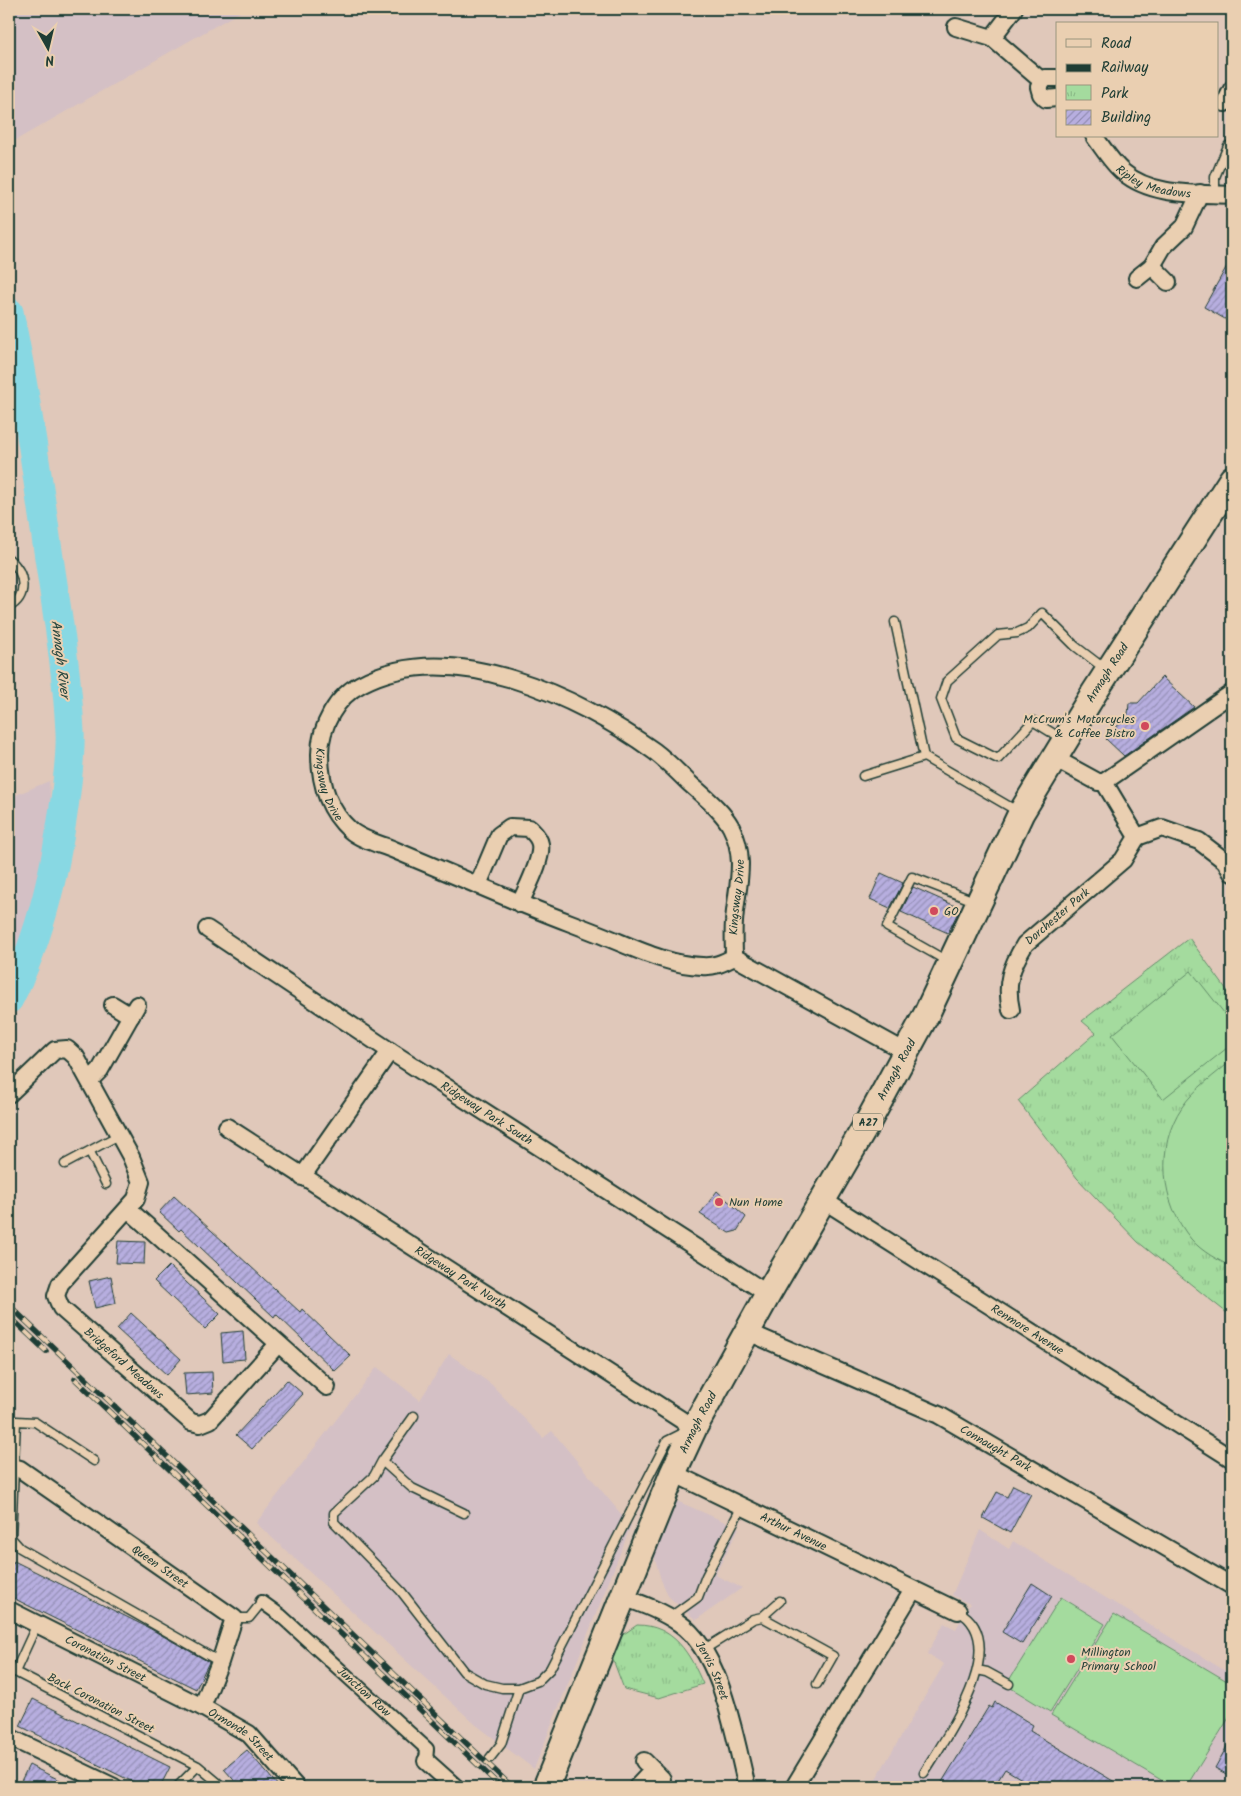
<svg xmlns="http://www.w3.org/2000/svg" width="1241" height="1796" font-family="Kalam,sans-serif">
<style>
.built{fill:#d4c0c5}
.park{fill:url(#park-tufts);stroke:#628c69}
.garden{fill:#a4db9e;stroke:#628c69}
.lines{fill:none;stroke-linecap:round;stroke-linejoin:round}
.river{stroke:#88d8e3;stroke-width:29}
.building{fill:url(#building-hatch);stroke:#1f3d34}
.service-casing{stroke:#1f3d34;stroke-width:11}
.pedestrian-casing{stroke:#1f3d34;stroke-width:16}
.minor-casing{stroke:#1f3d34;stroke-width:20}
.primary-casing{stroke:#1f3d34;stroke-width:29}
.service{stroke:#eacfb1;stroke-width:8}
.pedestrian{stroke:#eacfb1;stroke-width:12}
.minor{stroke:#eacfb1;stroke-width:16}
.primary{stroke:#eacfb1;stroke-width:25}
.rail-casing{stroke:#1f3d34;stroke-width:5.5}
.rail{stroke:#eacfb1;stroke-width:4;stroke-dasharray:11;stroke-linecap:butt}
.poi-dot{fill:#d1495b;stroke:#eacfb1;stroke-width:2}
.labels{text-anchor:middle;stroke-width:4;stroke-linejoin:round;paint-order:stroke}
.shield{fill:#eacfb1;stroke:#5c695a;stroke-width:1}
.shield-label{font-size:11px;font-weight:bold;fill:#1f3d34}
.street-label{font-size:12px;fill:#1f3d34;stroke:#eacfb1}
.poi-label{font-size:12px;fill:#1f3d34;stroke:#eacfb1;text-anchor:start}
.water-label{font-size:14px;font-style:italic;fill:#24453d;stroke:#eacfb1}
</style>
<defs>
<pattern id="park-tufts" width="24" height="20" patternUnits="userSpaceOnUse" patternTransform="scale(1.25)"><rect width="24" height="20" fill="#a4db9e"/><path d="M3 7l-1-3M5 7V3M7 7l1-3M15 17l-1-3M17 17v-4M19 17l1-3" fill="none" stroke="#8dbd89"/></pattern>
<pattern id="building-hatch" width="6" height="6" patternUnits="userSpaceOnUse" patternTransform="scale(1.25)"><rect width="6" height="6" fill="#b7aedf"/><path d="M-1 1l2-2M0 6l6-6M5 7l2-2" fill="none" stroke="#948fb6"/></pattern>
</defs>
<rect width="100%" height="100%" fill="#e0c8ba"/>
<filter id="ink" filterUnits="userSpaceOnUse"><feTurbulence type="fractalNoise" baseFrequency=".02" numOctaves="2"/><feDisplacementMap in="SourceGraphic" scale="10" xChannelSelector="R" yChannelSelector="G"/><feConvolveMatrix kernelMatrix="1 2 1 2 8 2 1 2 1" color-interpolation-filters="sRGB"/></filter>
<g filter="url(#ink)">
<path class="built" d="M9 9H245L9 144Z
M49 781 53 825 30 917 9 962V798Z
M449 1354 491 1384 543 1438 552 1431 631 1526 534 1769 475 1724 256 1523 377 1367 420 1400Z
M677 1501 739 1528 715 1575 742 1588 696 1620 669 1597 661 1580 654 1555Z
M980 1530 1009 1549 1013 1541 1232 1675V1787H871L944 1664 927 1654 944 1623 956 1629 970 1604 952 1595Z"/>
<path class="park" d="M1189 938 1232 997V1317L1138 1242 1077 1178 1018 1101 1096 1033 1082 1021Z
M637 1625C674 1625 690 1654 703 1684L659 1698 624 1689 612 1657 621 1636Z"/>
<path class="garden" d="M1191 971 1232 1023V1044L1163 1099 1112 1035Z
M1232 1060V1267C1218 1260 1202 1252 1191 1239 1161 1203 1155 1147 1182 1107 1195 1088 1215 1075 1232 1060Z
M1061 1597 1105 1624 1050 1712 1006 1685Z
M1114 1614 1232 1684V1713L1186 1787H1173L1051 1715Z"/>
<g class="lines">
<path class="river" d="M9 312C25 389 36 466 47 544 56 606 67 669 70 732 71 752 68 773 66 792 57 863 42 936 9 999"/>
</g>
<path class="building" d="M1232 257V323L1204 307Z
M1162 677 1194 707 1124 756 1106 739 1128 714 1129 703H1138Z
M881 873 903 883 890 908 870 899Z
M913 887 960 908 948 933 901 912Z
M717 1191 746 1217 737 1231 729 1233 700 1214Z
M174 1196 300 1312 302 1309 351 1356 335 1371 276 1314 274 1317 181 1229 179 1231 159 1212Z
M118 1241 145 1242 144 1264 116 1263Z
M169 1266 220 1314 205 1329 154 1281Z
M111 1276 116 1303 95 1308 89 1281Z
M131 1313 181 1359 167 1375 117 1329Z
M243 1331 245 1359 223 1361 221 1333Z
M212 1372 213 1393 186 1395 184 1373Z
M287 1380 303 1394 252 1449 236 1435Z
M1013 1485 1031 1494 1010 1533 983 1518 997 1492 1007 1497Z
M14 1561 149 1628 209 1662 196 1689 9 1596V1573Z
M1032 1583 1052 1596 1022 1644 1002 1632Z
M33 1699 170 1767 160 1787H143L20 1726Z
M995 1702 1033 1725 1030 1731 1123 1787H1035L1005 1769 994 1787H950L942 1782 989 1706 992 1708Z
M1232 1737V1777L1215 1768Z
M247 1750 267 1773 279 1787H240L224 1769Z
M29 1765 39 1770 74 1787H22L24 1783 21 1781Z"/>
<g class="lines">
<g class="service-casing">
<path id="service" d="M1215 194V177L1228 146H1232
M9 559C25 572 29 596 9 607
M895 622 924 757 1017 811
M1062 739 1033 721 998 759 956 738 941 699 947 681 998 635 1017 633 1028 628 1042 613 1075 646 1105 669
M863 776 924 757
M947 961 887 927 912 877 977 902
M90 1152 106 1184
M65 1164 119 1135
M414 1416 382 1461 374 1476 334 1513V1522L401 1591 464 1672 485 1684 502 1688H519L538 1681 550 1669 667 1441 685 1432
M94 1461 35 1422 16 1421 11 1538 20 1548 220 1662
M382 1461 412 1488 464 1513
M762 1617 780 1601
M234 1618H249L262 1602
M669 1618 698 1597 706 1576 742 1506
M37 1624 15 1672 198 1766 177 1787
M703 1650 753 1619 762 1617 833 1656 817 1684
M977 1670 987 1672 1009 1684
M490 1758 501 1744 519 1688
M198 1766 223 1787
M924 1773C946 1737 1014 1642 958 1611"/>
</g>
<g class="pedestrian-casing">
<g id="pedestrian">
<path id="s1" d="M262 1602 280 1615 427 1749 426 1761"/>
</g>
</g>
<g class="minor-casing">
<g id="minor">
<path d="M956 27 992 38 1042 81"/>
<path d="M992 38 1014 9"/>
<path d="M1057 78H1045L1039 87 1041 94 1046 99 1057 98"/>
<path d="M1225 103 1232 89"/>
<path id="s2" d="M1094 136C1103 148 1112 163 1123 172 1152 197 1197 193 1232 195"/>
<path d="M1152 266 1168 282"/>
<path d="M1137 278 1152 266 1163 247 1184 227 1200 193"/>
<path d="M1054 758 1098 782H1104L1232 693"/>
<path d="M1137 837 1162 828 1199 841 1225 861 1232 873"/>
<path d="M478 885 499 835 510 827 529 828C533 832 539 837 540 844 543 859 526 889 520 904"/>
<path id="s3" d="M207 929 390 1051 768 1294"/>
<path id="s4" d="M734 957C734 945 733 934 734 922 736 889 748 860 731 827 722 810 702 795 688 782 677 771 666 760 654 751 579 697 451 636 361 684 337 696 320 726 320 754 320 783 328 810 350 830 360 839 379 844 392 849 432 866 473 883 513 900 543 913 574 924 604 936 634 948 668 965 702 966 714 967 723 963 734 957L906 1052"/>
<path d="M113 1005 131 1016"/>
<path id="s5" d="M1011 1010C1005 983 1011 967 1025 944L1123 860 1137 837 1104 782"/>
<path d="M90 1080 100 1070 137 1005"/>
<path id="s6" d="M9 1094 55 1050 67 1049 76 1057 131 1157 141 1182 136 1199 60 1284 56 1296 61 1308 191 1422 200 1424 210 1420 278 1344"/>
<path id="s7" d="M227 1127 694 1428"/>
<path d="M302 1177 390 1051"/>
<path id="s8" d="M823 1200 1232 1459"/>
<path d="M128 1209 327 1387"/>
<path id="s9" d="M748 1332 939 1415 1232 1586"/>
<path id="s10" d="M9 1466 20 1469 234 1618 220 1662 202 1707"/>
<path id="s11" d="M673 1473 958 1611"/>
<path id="s12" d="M623 1597C642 1604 662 1611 679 1623 722 1652 735 1740 747 1787"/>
<path id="s13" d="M9 1610 202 1707 249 1734 296 1787"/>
<path d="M9 1737 114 1787"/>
<path d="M426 1761 455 1787"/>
<path d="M644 1761 662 1779"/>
<path d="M637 1787 653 1770"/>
<path d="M794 1787 913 1590"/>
</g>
</g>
<g class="primary-casing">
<g id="primary">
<path id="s14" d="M546 1787 673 1473 694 1428 768 1294 868 1122 926 1015 1021 813 1094 693 1232 479"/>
</g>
</g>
<use href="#service" class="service"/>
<use href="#pedestrian" class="pedestrian"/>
<use href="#minor" class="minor"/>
<use href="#primary" class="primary"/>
<g class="rail-casing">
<path id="rail" d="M9 1305 512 1787
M9 1316 46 1351
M75 1379 501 1787"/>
</g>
<use href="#rail" class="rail"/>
</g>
</g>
<g class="poi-dot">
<circle cx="1145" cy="726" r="5"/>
<circle cx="934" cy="911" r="5"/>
<circle cx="719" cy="1202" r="5"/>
<circle cx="1071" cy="1659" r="5"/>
</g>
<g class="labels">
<rect class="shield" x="853" y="1113.5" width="30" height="17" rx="4"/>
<g class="shield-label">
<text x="868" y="1126">A27</text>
</g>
<g class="street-label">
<text dy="4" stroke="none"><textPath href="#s2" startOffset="79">Ripley Meadows</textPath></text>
<text dy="4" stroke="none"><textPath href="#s14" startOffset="1250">Armagh Road</textPath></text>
<text dy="4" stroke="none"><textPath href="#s4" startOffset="672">Kingsway Drive</textPath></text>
<text dy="4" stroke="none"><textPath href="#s4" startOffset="60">Kingsway Drive</textPath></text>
<text dy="4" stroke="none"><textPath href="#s5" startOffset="112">Dorchester Park</textPath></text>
<text dy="4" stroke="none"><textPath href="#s14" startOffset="800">Armagh Road</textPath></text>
<text dy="4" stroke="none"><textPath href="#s3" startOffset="335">Ridgeway Park South</textPath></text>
<text dy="4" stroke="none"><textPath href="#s7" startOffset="278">Ridgeway Park North</textPath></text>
<text dy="4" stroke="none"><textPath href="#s8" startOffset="242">Renmore Avenue</textPath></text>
<text dy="4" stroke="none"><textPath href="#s6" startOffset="470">Bridgeford Meadows</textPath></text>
<text dy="4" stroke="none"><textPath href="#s14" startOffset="395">Armagh Road</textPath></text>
<text dy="4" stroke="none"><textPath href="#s9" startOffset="274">Connaught Park</textPath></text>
<text dy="4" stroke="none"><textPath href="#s11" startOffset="134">Arthur Avenue</textPath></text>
<text dy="4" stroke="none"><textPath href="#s10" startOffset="182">Queen Street</textPath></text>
<text dy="4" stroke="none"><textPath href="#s13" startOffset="108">Coronation Street</textPath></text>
<text dy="4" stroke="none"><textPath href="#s12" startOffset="121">Jervis Street</textPath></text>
<text dy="4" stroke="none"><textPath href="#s1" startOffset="136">Junction Row</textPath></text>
<text transform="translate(101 1703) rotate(27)" y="4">Back Coronation Street</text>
<text dy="4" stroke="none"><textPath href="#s13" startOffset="264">Ormonde Street</textPath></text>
</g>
<g class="poi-label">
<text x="1135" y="723" text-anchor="end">McCrum's Motorcycles<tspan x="1135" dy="14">&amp; Coffee Bistro</tspan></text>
<text x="944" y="915">GO</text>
<text x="729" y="1206">Nun Home</text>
<text x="1081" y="1656">Millington<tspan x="1081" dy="14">Primary School</tspan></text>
</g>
<g class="water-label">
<text transform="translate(61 659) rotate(83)" y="5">Annagh River</text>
</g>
</g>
<rect width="1241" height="1796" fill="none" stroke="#eacfb1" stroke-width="30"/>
<rect x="15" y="15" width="1211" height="1766" fill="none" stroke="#1f3d34" stroke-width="2" filter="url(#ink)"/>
<rect x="1056" y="22" width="162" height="115" fill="#eacfb1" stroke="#99957f"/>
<rect x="1066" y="39" width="25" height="8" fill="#eacfb1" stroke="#99957f"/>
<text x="1101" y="48" font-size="15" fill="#1f3d34">Road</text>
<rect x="1066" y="64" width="25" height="8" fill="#1f3d34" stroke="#99957f"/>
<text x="1101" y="72" font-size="15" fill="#1f3d34">Railway</text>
<rect x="1066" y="85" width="25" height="15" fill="url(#park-tufts)" stroke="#99957f"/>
<text x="1101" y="98" font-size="15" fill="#1f3d34">Park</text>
<rect x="1066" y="110" width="25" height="15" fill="url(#building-hatch)" stroke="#99957f"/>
<text x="1101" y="122" font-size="15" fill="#1f3d34">Building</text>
<g transform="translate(48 48) rotate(172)" stroke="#eacfb1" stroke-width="4" paint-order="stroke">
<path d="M0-4L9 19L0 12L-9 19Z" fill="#1f3d34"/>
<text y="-8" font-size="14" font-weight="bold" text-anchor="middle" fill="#1f3d34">N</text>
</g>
</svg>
